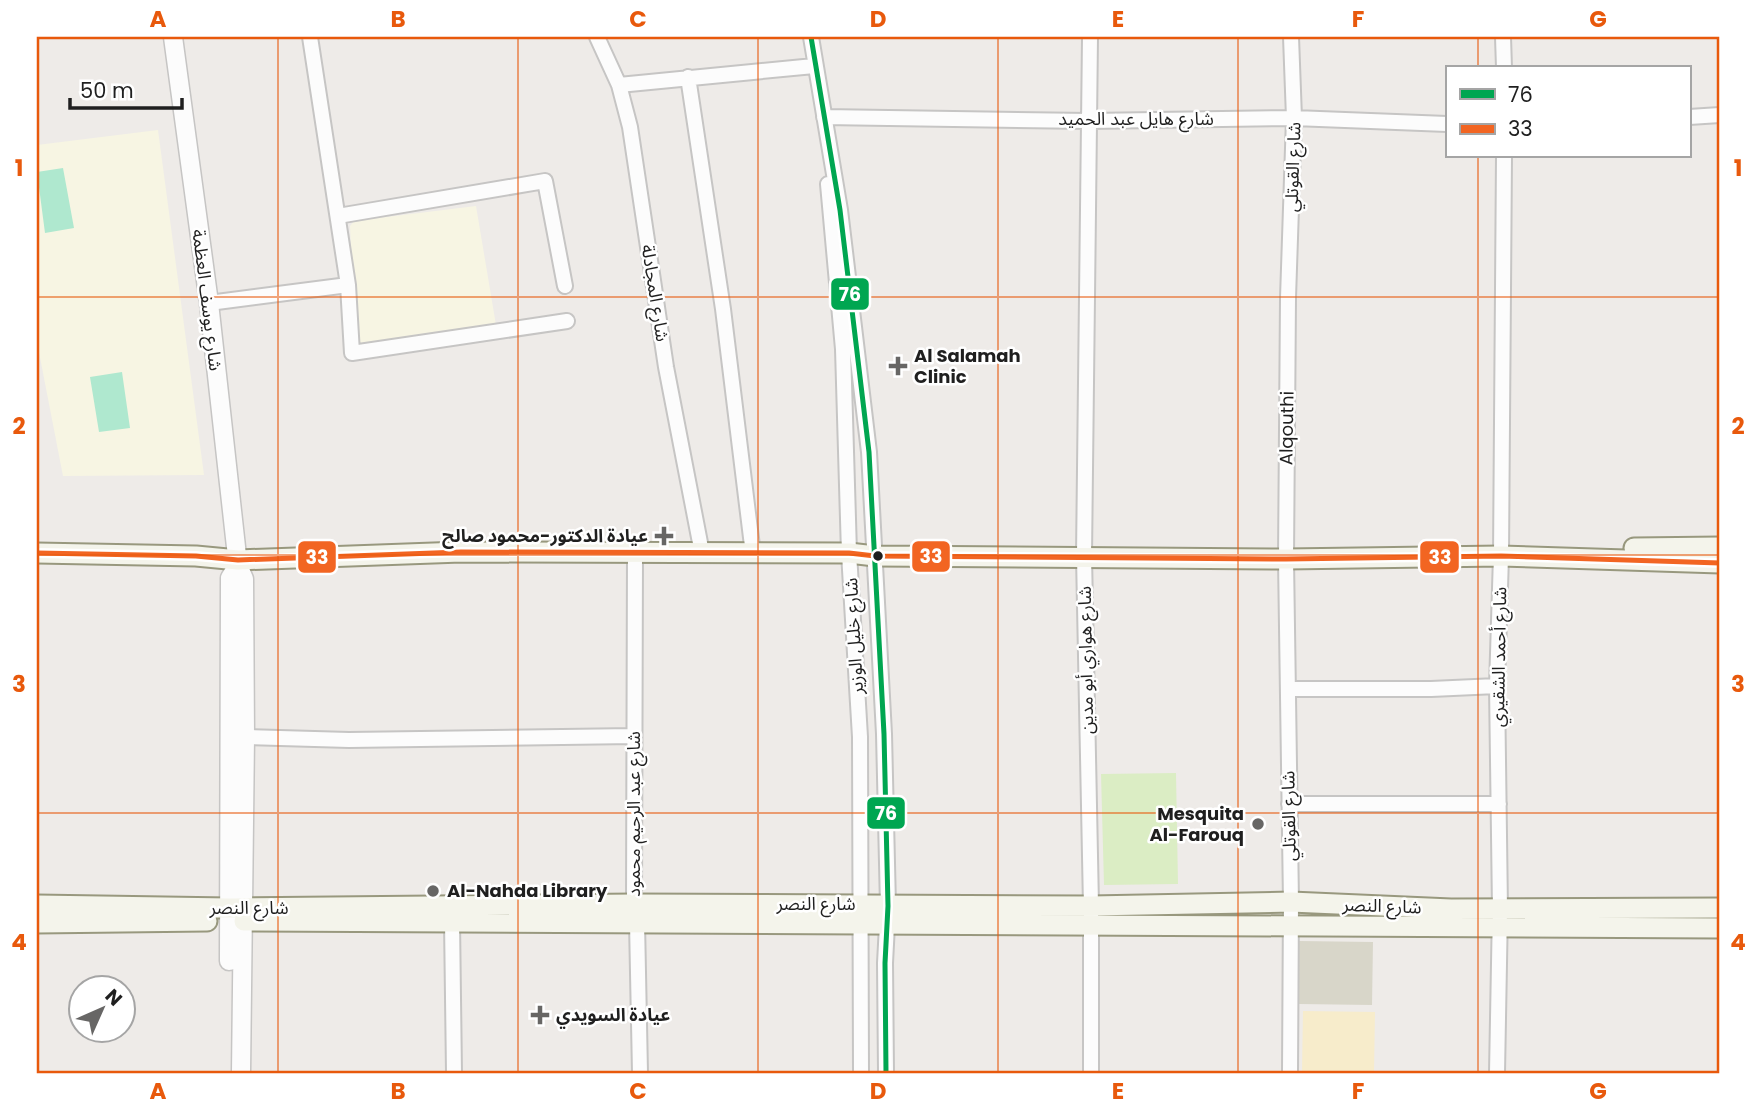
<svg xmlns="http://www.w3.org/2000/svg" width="1757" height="1110" font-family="Poppins,'Noto Sans Arabic',sans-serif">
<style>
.education{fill:#f7f5e3}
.construction{fill:#d8d6c9}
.grass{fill:#dbedc4}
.sand{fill:#f7eccb}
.pitch{fill:#afe8cf}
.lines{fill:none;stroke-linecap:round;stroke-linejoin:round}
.minor-casing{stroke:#c6c5c4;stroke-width:18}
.tertiary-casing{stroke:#c6c5c4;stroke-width:21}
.secondary-casing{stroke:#98987e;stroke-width:23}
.minor{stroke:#fcfcfc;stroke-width:14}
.tertiary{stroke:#fcfcfc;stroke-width:18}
.secondary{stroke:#f4f4eb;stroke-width:19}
.bus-1-casing{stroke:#fff;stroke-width:10}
.bus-2-casing{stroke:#fff;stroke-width:10}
.bus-1{stroke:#00a651;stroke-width:5}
.bus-2{stroke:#f26522;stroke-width:5}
.grid{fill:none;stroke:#e8590c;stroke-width:2;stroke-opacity:0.55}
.poi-dot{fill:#676665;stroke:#fff;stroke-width:2.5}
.bus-dot{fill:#1f1f1f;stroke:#fff;stroke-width:2.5}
.labels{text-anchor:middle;stroke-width:5;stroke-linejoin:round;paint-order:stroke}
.street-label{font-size:18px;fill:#1f1f1f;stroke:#fff}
.poi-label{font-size:18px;font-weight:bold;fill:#1f1f1f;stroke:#fff;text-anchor:start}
.line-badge{stroke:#fff;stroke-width:2.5}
.badge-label{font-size:19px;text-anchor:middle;font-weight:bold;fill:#fff}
.neatline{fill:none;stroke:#e8590c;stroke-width:2.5}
.grid-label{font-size:23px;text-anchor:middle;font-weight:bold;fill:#e8590c}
</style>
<rect width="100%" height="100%" fill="#eeebe8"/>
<path class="education" d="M158 130 204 475 63 476 37 342V145Z
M476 206 496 325 356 348 350 226 354 221Z"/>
<path class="construction" d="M1299 941 1373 942 1372 1005 1299 1004Z"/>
<path class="grass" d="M1176 773 1178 884 1104 885 1101 774Z"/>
<path class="sand" d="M1303 1011 1375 1012 1374 1073 1302 1072Z"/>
<path class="pitch" d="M63 168 74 228 45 233 37 172Z
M122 372 130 428 99 432 90 377Z"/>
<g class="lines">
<g class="minor-casing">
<path id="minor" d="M310 37 348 285 352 353 567 321
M597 37 619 85 630 127 666 367 702 553
M811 37 840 210 869 452 884 734 888 906 885 963 886 1073
M1090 37 1084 556 1091 906V1073
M1503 37 1504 68
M688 77 723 309 753 554
M619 85 814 66
M824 117 1089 121 1294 118 1447 124
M1689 117 1720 115
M828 184 843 349 849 553 860 737 861 1073
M338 216 545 181 565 286
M209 303 348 285
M635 554 634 904 637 922 640 1073
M1288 689H1431L1497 686
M245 737 349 740 634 736
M1289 804H1499
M452 921 454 1073
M1290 1073 1291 902 1286 559 1288 298 1294 118 1291 37
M1497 1073 1500 909 1497 686 1501 556 1504 156"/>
</g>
<g class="tertiary-casing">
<path id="tertiary" d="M173 37 209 303 238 565 244 579 245 737 241 1073
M229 961 230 578 238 565"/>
</g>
<g class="secondary-casing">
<path id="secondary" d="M1634 548 1720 547
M37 553 196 556 238 560 461 552 849 553 875 556 1286 559 1501 556 1720 563
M37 905 229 908 634 904 1091 906 1291 902 1451 909 1720 908
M244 921 1720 928
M37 923 207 921"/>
</g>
<use href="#minor" class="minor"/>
<use href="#tertiary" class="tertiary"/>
<use href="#secondary" class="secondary"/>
<g class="bus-1-casing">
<path id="bus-1" d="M811 37 840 210 869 452 884 734 888 906 885 963 886 1073"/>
</g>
<g class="bus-2-casing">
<path id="bus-2" d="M37 553 196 556 238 560 461 552 849 553 875 556 1286 559 1501 556 1720 563"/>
</g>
<use href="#bus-1" class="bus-1"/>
<use href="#bus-2" class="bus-2"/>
</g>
<path class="grid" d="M278 37V1073M518 37V1073M758 37V1073M998 37V1073M1238 37V1073M1478 37V68M1478 156V1073M37 297H1720M37 555H1720M37 813H1720"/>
<g class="poi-dot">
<path d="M894.5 355.5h7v7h7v7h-7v7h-7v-7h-7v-7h7z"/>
<path d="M660.5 525.5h7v7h7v7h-7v7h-7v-7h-7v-7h7z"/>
<circle cx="1258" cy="824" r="7"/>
<circle cx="433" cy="891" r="7"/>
<path d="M536.5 1004.5h7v7h7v7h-7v7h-7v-7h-7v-7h7z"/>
</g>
<circle class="bus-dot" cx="878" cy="556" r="6"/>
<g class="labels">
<g class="street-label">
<text x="1136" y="125">شارع هايل عبد الحميد</text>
<text transform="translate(1293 167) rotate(-88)" y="6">شارع القوتلي</text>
<text transform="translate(655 293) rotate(81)" y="6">شارع المجادلة</text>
<text transform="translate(207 300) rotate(83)" y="6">شارع يوسف العظمة</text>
<text transform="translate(1287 428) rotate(-89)" y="6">Alqouthi</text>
<text transform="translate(854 636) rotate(-93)" y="6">شارع خليل الوزير</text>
<text transform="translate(1499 657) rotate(-89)" y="6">شارع أحمد الشقيري</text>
<text transform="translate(1086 660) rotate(-91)" y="6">شارع هواري أبو مدين</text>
<text transform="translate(634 814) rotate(-90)" y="6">شارع عبد الرحيم محمود</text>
<text transform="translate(1289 816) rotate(-91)" y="6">شارع القوتلي</text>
<text x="816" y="910">شارع النصر</text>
<text transform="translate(1382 906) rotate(2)" y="6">شارع النصر</text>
<text x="249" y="914">شارع النصر</text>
</g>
<g class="poi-label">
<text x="914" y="362">Al Salamah<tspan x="914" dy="21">Clinic</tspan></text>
<text x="648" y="542" text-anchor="end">عيادة الدكتور-محمود صالح</text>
<text x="1244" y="820" text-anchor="end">Mesquita<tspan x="1244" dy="21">Al-Farouq</tspan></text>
<text x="447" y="897">Al-Nahda Library</text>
<text x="556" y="1021">عيادة السويدي</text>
</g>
</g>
<g class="line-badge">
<rect x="830" y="277" width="40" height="34" rx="7" fill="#00a651"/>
<rect x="911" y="540" width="40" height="33" rx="7" fill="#f26522"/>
<rect x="1419" y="540" width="41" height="34" rx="7" fill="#f26522"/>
<rect x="297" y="540" width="40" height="34" rx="7" fill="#f26522"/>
<rect x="866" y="796" width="40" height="34" rx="7" fill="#00a651"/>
</g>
<g class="badge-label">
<text x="850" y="301">76</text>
<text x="931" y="563">33</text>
<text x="1440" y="564">33</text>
<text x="317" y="564">33</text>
<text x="886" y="820">76</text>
</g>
<rect width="1757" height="1110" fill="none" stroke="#ffffff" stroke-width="77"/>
<rect x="1446" y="66" width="245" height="91" fill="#ffffff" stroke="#a5a5a5" stroke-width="2"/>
<rect x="1460" y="89" width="35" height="10" fill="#00a651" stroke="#a5a5a5" stroke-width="2"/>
<text x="1508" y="102" font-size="21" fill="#1f1f1f">76</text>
<rect x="1460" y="124" width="35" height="10" fill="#f26522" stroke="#a5a5a5" stroke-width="2"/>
<text x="1508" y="136" font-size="21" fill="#1f1f1f">33</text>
<g transform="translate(102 1009) rotate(45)"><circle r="33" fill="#ffffff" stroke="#a5a5a5" stroke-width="2"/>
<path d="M0-5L12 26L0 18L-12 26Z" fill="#676665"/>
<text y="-10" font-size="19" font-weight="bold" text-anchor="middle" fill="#1f1f1f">N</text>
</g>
<path d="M70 98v10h112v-10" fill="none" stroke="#1f1f1f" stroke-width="3.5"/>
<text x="80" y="98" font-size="21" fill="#1f1f1f" stroke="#ffffff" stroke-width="5" paint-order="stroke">50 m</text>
<rect x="38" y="38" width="1680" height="1034" class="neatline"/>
<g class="grid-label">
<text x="158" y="27">A</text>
<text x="398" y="27">B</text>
<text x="638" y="27">C</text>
<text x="878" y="27">D</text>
<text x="1118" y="27">E</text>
<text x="1358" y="27">F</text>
<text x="1598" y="27">G</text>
<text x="19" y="176">1</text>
<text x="1738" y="176">1</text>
<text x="19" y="434">2</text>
<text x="1738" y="434">2</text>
<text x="19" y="692">3</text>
<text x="1738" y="692">3</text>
<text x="19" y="950">4</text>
<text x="1738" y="950">4</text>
<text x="158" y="1099">A</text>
<text x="398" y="1099">B</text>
<text x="638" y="1099">C</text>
<text x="878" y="1099">D</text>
<text x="1118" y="1099">E</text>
<text x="1358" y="1099">F</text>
<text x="1598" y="1099">G</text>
</g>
</svg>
